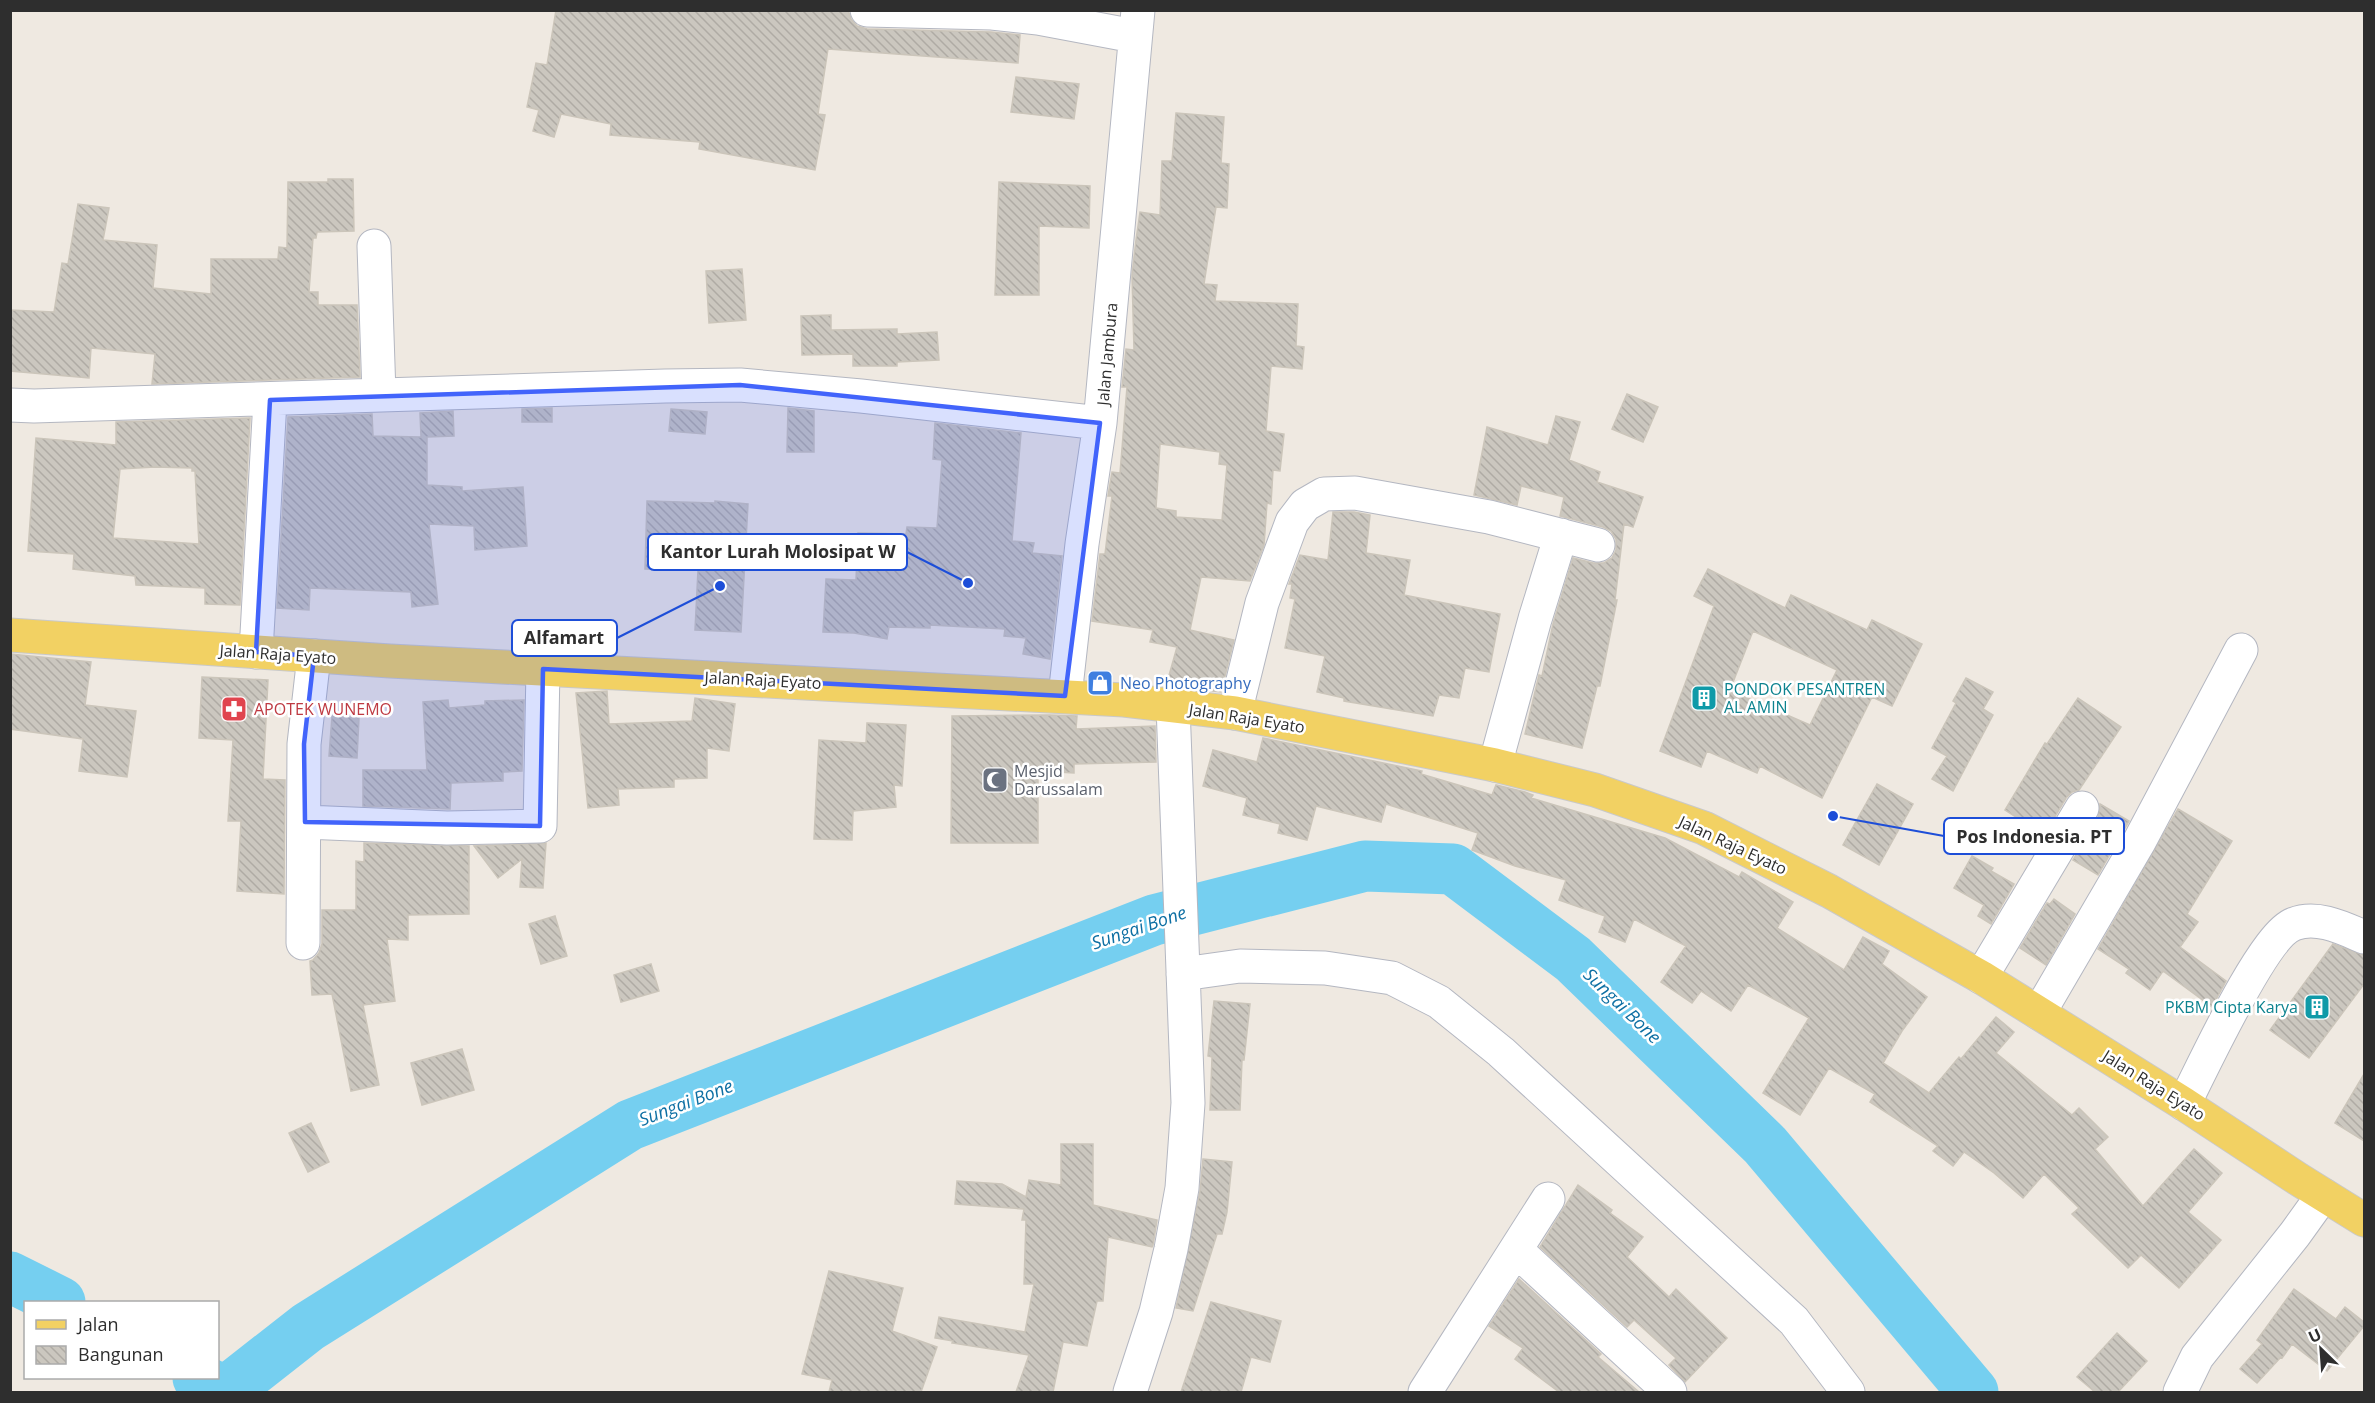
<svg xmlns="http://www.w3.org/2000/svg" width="2375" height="1403" font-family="'Open Sans',sans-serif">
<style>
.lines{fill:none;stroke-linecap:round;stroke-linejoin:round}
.river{stroke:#75cff0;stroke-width:51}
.building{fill:url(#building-back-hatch);stroke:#cbc5ba;stroke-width:1.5;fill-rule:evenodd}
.minor-casing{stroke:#b4b7c1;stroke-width:35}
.major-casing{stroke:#c9c9c9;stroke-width:35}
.minor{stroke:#fff;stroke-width:33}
.major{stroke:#f2d163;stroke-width:33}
.marked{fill:#4264fb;fill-opacity:0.2;stroke:#4264fb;stroke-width:4.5;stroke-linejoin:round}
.labels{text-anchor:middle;stroke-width:5;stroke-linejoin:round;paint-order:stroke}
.street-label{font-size:16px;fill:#2e2e2e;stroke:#fff}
.shop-label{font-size:16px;fill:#366cbe;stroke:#fff;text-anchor:start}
.culture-label{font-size:16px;fill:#0d838f;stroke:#fff;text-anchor:start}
.health-label{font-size:16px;fill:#be3a42;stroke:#fff;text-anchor:start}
.worship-label{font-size:16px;fill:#5b616d;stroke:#fff;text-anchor:start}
.water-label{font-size:18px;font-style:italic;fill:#0d6fa3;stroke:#fff}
.leader{fill:none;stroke:#1d4ed8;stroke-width:2}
.callout-dot{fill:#1d4ed8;stroke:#fff;stroke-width:2}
.callout{fill:#fff;stroke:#1d4ed8;stroke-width:2}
.callout-label{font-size:18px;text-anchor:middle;font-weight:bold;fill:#2e2e2e}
</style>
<defs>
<pattern id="building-back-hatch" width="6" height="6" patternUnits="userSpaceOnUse" patternTransform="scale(1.5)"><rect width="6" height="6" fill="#cbc7bf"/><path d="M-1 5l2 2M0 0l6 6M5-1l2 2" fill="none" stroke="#afaba4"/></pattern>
</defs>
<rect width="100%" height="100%" fill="#efe9e1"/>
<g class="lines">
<path class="river" d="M10 1277 60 1302
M198 1378 225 1392 308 1327 630 1125 1154 920 1365 866 1453 869 1573 959 1765 1145 1973 1392"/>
</g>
<path class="building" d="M556 10H848L851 19 857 26 867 29 991 32 1020 35 1018 63 828 49 818 114 825 115 815 170 699 149 700 142 610 135 611 124 561 114 554 137 533 131 539 110 527 107 536 63 547 65Z
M1016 77 1079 84 1074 119 1011 112Z
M1176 113 1224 117 1221 163 1229 164 1227 208 1216 207 1204 284 1217 285 1215 301 1298 304 1296 346 1304 347 1302 369 1271 366 1266 431 1284 434 1280 471 1273 470 1271 504 1267 503 1264 545 1250 581 1201 577 1190 630 1234 640 1221 692 1166 686 1177 647 1150 642 1153 630 1092 621 1100 554H1105L1112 496H1108L1112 472 1120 473 1127 387H1122L1126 349 1134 350 1132 275 1136 240 1140 212 1160 215 1162 161H1172ZM1160 444 1220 452 1219 464 1227 465 1222 520 1176 517V511L1156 508Z
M328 179H353L354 231 317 232 316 238H313L309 292H318V305H357L360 377 152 384 155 354 91 348 89 378 10 371V310L54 312 62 263 68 264 78 204 109 208 103 240 157 245 153 288 211 294V259H278L279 247 287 248 288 182H328Z
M999 182 1090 186 1089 228 1039 226V295H995Z
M742 269 746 320 709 323 706 271Z
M831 315V330L897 329V334L937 332 939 360 897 362V366H853V354L802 355 801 316Z
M1627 394 1658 407 1643 442 1612 429Z
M552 408V422H522V409Z
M788 408 814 411V452H787Z
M671 409 707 412 705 434 669 431Z
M453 411 454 436 427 437V485L462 487V491L523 487 527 546 475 550 474 526 429 524 438 604 412 607 411 592 310 588 309 610 277 608 288 417 372 414 373 436 421 437 420 413Z
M1556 416 1580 422 1569 460 1600 472 1597 482 1643 497 1633 527 1624 524 1615 600H1617L1600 686H1597L1582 748 1525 734 1539 675 1542 676 1553 624 1573 558 1593 563H1604L1612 558 1616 550V539L1611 531 1603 527 1560 516 1564 497 1521 486 1517 505 1474 495 1487 427 1548 445Z
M250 418 240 605 205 604V588L136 585 135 576 73 569 74 554 28 551 36 438 116 445V422ZM155 467 192 468V471H195L199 544 113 538 120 469Z
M935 423 1021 433 1012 541 1034 543 1032 553 1062 556 1050 659 1023 654 1026 638 1004 636 1005 629 930 625V628L889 627 887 639 854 633 823 632 826 579 856 580 858 533 906 534 907 527 937 528 942 460 933 459Z
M647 501 715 503V501L748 504 741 632 695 630 698 570 645 569Z
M1333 512H1354L1370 515 1366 553 1410 560 1404 595 1500 614 1489 672 1465 668 1459 698 1439 695 1433 716 1344 701V698L1317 692 1325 656 1285 648 1295 599 1290 598 1292 584H1289L1300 555 1328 560Z
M1708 569 1785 608 1791 595 1867 630 1872 620 1922 644 1892 706 1872 697 1822 798 1760 766 1757 773 1707 751 1701 767 1660 751 1714 606 1694 596ZM1753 631 1837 670 1810 725 1730 690Z
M10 654 91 662 85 705 136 711 127 777 79 771 83 739 10 729Z
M202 677 268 680 263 779 285 780 284 894 237 891 241 821H228L233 740 199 738Z
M1966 678 1993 692 1983 709 1993 715 1953 791 1932 779 1947 756 1932 748 1956 703 1953 701Z
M607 691 609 724 692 721 695 698 735 704 729 751 707 748V778L674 779V787L618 789 619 805 588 808 576 693Z
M2078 698 2121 727 2079 790 2072 792 2066 798 2044 835 2005 810 2045 743 2047 744Z
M448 700 449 708 485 705V701L524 700 522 771 503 772V781L451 783 450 809 363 806V770H427L423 702Z
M1049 715 1077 716 1076 729 1155 726 1156 762 1074 764V773L1038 771V843H951L952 716Z
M332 716 359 718 357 758 329 756Z
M867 723 906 725 902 786 894 785 896 807 853 811 852 840 814 839 819 740 866 743Z
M1263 738 1422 771 1421 774 1492 795 1496 785 1525 792 1533 795 1531 798 1665 838 1739 877 1742 872 1793 902 1777 928 1844 970 1863 937 1889 951 1882 964 1927 997 1902 1031 1883 1063 1929 1093 1959 1057 1961 1059 1996 1017 2014 1032 1996 1053 2072 1115 2079 1108 2108 1137 2095 1149 2143 1206 2194 1149 2222 1173 2188 1212 2221 1240 2179 1288 2141 1255 2128 1268 2072 1214 2079 1208 2044 1174 2023 1198 1994 1173 1964 1152 1953 1166 1933 1151 1938 1146 1870 1102 1875 1094 1829 1068 1800 1115 1763 1093 1809 1018 1748 985 1731 1011 1701 991 1692 1003 1661 982 1686 946 1634 919 1625 942 1599 932 1605 916 1559 900 1566 880 1515 866 1472 850 1478 833 1386 804 1381 822 1316 806 1307 840 1278 833 1280 824 1243 815 1247 798 1203 786 1213 750 1257 762Z
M1877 784 1913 804 1879 865 1843 845Z
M2100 804 2129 821 2098 875 2073 860 2098 818Z
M2178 809 2232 841 2187 914 2198 922 2180 947 2226 981 2212 1007 2163 971 2150 990 2126 973 2129 969 2098 949Z
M364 843 469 846V914L408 915V940L387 939 395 1001 363 1005 379 1085 351 1091 332 994 312 995 310 961 313 960 319 953 322 944V910H356V861L364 862Z
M546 843 543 888 520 887 522 859 498 878 474 846Z
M1972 856 1993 868 1991 871 2014 884 1991 924 1978 916 1984 905 1954 888Z
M2054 899 2075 914 2046 965 2020 948 2047 903 2050 904Z
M555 916 567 956 541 964 529 924Z
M2333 944 2364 955V984L2309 1058 2270 1030Z
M651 964 659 991 621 1002 614 975Z
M1214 1001 1250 1004 1244 1060H1242L1240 1110H1210L1212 1057 1208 1056Z
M462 1049 474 1090 422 1105 411 1063Z
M2364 1074V1141L2335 1123Z
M311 1123 329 1162 308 1172 289 1133Z
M1061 1144H1093V1205L1157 1220 1153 1245 1152 1247 1108 1237 1103 1301H1097L1087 1346 1063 1342 1053 1392H1016L1029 1355 952 1343 953 1341 935 1338 939 1317 1025 1332 1034 1284H1024L1026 1220H1022L1024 1209 955 1204 957 1181 1002 1184 1026 1197 1029 1180 1061 1185Z
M1203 1159 1232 1162 1227 1212 1222 1234H1217L1193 1311 1176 1308 1200 1191Z
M1578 1185 1612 1210 1610 1213 1643 1237 1627 1257 1669 1297 1676 1289 1727 1338 1685 1382 1669 1365 1676 1358 1634 1320 1627 1327 1540 1247Z
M829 1271 903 1288 892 1331 937 1347 921 1392H829L832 1380 802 1374Z
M1519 1279 1601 1354 1598 1357 1639 1392H1559L1515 1359 1523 1348 1489 1326Z
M2294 1289 2336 1319 2345 1307 2364 1322V1326L2327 1371 2292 1344 2282 1358 2281 1357 2257 1383 2240 1369 2262 1344 2257 1340Z
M1211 1302 1281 1321 1270 1362 1251 1357 1241 1392H1181Z
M2117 1333 2147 1361 2118 1392H2095L2077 1377Z"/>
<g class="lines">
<g class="minor-casing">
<path id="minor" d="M867 10 992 13 1038 18 1134 36
M374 246 379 394
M10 405 34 406 665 386 740 385 861 396 1100 423
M256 652 270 400
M1065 696 1082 544 1100 423 1138 10
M1235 713 1262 603 1292 522 1305 505 1324 494 1355 493 1489 517 1598 545
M1495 765 1535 619 1561 535
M305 822 447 828 540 826 543 669
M303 943 304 744 314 656
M1183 974 1240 966 1325 968 1392 978 1439 1002 1501 1052 1794 1321 1848 1392
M1981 977 2082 808
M2039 1013 2139 842 2241 650
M2184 1104C2202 1069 2263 935 2294 924 2317 915 2343 928 2364 937
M1516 1250 1670 1392
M1130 1392 1156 1312 1171 1249 1182 1188 1188 1103 1173 706
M1425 1392 1548 1199
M2180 1392 2197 1357 2295 1234 2323 1195"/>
</g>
<g class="major-casing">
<path id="major" d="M10 635 390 661 1124 700 1235 713 1495 765 1595 790 1704 828 1829 891 1981 977 2184 1104 2298 1179 2364 1220"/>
</g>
<use href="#minor" class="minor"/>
<use href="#major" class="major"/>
</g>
<path class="marked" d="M740 385 1100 423 1065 696 543 669 540 826 305 822 304 744 314 656 256 652 270 400Z"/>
<defs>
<g id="shop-square" transform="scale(1.35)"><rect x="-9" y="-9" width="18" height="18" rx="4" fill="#3f7fe0" stroke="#fff"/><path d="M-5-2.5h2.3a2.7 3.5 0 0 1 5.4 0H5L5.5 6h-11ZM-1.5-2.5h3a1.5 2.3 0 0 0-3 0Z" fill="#fff"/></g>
<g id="building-square" transform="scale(1.35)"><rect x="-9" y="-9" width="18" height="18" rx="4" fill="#0f9aa8" stroke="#fff"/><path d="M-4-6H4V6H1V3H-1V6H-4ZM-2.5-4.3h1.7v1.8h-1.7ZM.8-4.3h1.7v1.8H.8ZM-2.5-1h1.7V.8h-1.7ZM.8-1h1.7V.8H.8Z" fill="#fff"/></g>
<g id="pharmacy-square" transform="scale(1.35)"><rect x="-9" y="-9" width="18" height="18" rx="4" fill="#e0444e" stroke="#fff"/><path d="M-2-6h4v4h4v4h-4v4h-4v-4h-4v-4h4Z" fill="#fff"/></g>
<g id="mosque-square" transform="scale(1.35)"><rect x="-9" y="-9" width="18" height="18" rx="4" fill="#6b7280" stroke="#fff"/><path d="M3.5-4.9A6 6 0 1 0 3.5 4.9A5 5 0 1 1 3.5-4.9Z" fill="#fff"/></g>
</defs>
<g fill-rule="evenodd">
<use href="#shop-square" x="1100" y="683"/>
<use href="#building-square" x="1704" y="698"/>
<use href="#pharmacy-square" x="234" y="709"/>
<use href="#mosque-square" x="995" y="780"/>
<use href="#building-square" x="2317" y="1007"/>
</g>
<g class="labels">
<g class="street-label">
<text transform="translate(1107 354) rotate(-85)" y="6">Jalan Jambura</text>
<text transform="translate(278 654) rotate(4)" y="6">Jalan Raja Eyato</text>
<text transform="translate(763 680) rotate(3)" y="6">Jalan Raja Eyato</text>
<text transform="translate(1247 718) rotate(9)" y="6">Jalan Raja Eyato</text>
<text transform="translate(1733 845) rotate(25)" y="6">Jalan Raja Eyato</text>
<text transform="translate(2154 1085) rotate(32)" y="6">Jalan Raja Eyato</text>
</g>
<g class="shop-label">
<text x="1120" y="689">Neo Photography</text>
</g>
<g class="culture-label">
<text x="1724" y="695">PONDOK PESANTREN<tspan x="1724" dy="18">AL AMIN</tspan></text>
<text x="2298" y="1013" text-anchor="end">PKBM Cipta Karya</text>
</g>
<g class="health-label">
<text x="254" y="715">APOTEK WUNEMO</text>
</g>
<g class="worship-label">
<text x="1014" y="777">Mesjid<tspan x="1014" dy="18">Darussalam</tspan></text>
</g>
<g class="water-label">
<text transform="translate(1139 928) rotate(-19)" y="6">Sungai Bone</text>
<text transform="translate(1622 1006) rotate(44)" y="6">Sungai Bone</text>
<text transform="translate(686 1103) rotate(-21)" y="6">Sungai Bone</text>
</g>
</g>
<path class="leader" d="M968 583L907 552M720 586L617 638M1833 816L1944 836"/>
<g class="callout-dot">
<circle cx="968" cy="583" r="6"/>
<circle cx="720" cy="586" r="6"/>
<circle cx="1833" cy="816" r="6"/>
</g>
<g class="callout">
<rect x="648" y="534" width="259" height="36" rx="6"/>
<rect x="512" y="620" width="105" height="36" rx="6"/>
<rect x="1944" y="818" width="180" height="36" rx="6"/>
</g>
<g class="callout-label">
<text x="778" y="558">Kantor Lurah Molosipat W</text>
<text x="564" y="644">Alfamart</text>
<text x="2034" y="843">Pos Indonesia. PT</text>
</g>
<rect width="2375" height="1403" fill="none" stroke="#2e2e2e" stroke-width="24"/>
<rect x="24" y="1301" width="195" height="78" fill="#ffffff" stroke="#ababab" stroke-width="1.5"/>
<rect x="36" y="1320" width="30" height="9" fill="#f2d163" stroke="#ababab" stroke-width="1.5"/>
<text x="78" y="1331" font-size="18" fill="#2e2e2e">Jalan</text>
<rect x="36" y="1346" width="30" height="18" fill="url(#building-back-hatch)" stroke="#ababab" stroke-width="1.5"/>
<text x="78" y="1361" font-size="18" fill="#2e2e2e">Bangunan</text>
<g transform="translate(2321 1349) rotate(335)" stroke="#ffffff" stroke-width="4.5" paint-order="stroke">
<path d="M0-4.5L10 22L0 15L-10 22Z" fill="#2e2e2e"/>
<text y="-9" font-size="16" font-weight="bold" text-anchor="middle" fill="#2e2e2e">U</text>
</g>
</svg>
